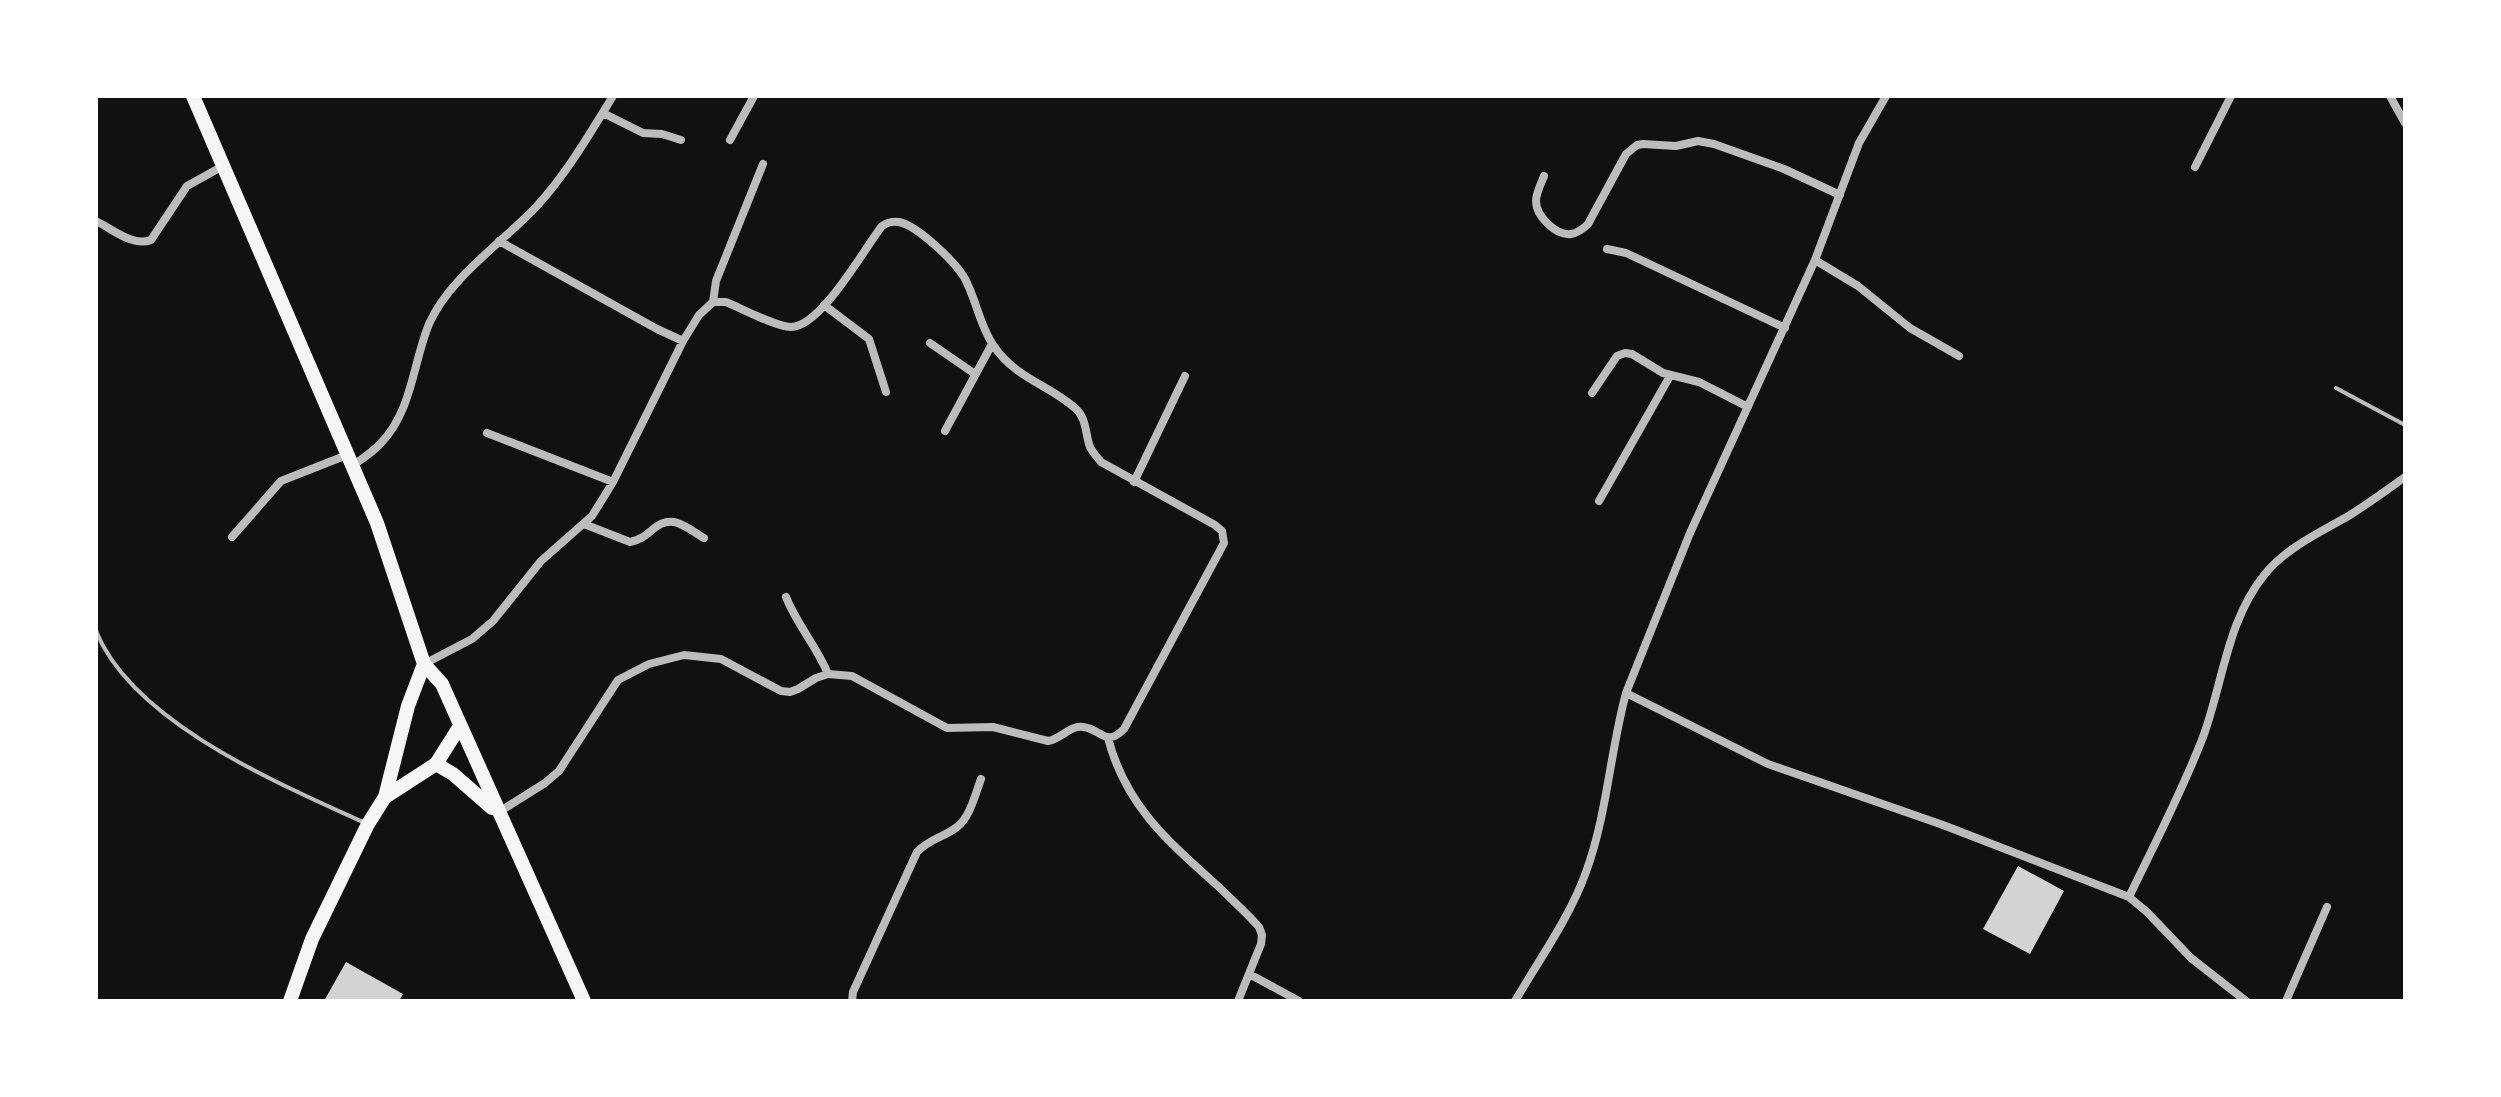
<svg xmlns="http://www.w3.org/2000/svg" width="2501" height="1097" font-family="'Asap Condensed',sans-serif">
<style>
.building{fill:#d3d3d3}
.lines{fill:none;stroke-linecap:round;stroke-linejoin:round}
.service{stroke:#bcbcbc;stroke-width:4}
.minor{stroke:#bcbcbc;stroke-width:8}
.trunk{stroke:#f5f5f5;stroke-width:14}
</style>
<rect width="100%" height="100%" fill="#111"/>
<path class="building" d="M2018 866 2064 891 2030 954 1983 929Z
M346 962 403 994 399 1001H324Z"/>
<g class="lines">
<path class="service" d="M2336 388 2405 425
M96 631C133 723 280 784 365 823"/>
<path class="minor" d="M2390 96 2405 123
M603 113 643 133 662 134 681 140
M730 140 754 96
M2195 167 2231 96
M1544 176C1541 184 1536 193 1536 201 1536 216 1556 236 1571 234 1578 233 1583 229 1588 224L1626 154 1637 145 1643 144 1676 146 1698 141 1714 144 1784 169 1840 195
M96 221C112 229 133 247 151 240L187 186 223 166
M499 241 657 329 683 341
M1607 249 1626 253 1785 328
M1815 260 1858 286 1910 328 1959 356
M713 302 716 281 763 164
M824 305 869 339 886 392
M930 343 975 374
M1592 393 1617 356 1625 353 1632 354 1663 373 1699 382 1748 407
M945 431 992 344
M487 433 613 482
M352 466C362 459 373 452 381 443 412 411 413 363 429 324 449 278 502 243 536 207 567 173 589 135 613 96
M1134 482 1185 376
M1599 501 1670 376
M584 524 630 542C640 540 645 536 652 530 672 512 685 527 704 538
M232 537 281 481 347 455
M786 597C797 625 816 645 828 674
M424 664 472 639 493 621 541 561 592 516 613 482 683 341 699 315 713 302H726C743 309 774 326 791 327 821 327 864 249 882 226 888 222 892 221 899 222 918 226 954 261 964 277 976 298 979 324 993 345 1016 379 1048 384 1075 408 1087 418 1085 434 1090 447 1093 453 1097 457 1101 462L1215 525 1222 531 1224 543 1124 729C1105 748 1102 729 1083 727 1070 725 1061 739 1048 741L993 727 947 728 852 676 828 674 816 678 798 689 790 692 781 691 721 659 684 655 649 664 618 680 559 771 545 783 499 812
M1626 693 1768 764 1943 825 2129 897 2147 912 2191 958 2246 1001
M1108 738C1126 807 1169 842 1220 888 1233 901 1247 913 1259 927L1262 935 1261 944 1238 1001
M2129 897C2154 845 2182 792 2203 737 2223 683 2227 620 2265 574 2287 547 2321 532 2350 515 2369 503 2387 490 2405 477
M1251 975 1299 1001
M852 1001 853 992 917 852C930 838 943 838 957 827 970 817 975 795 981 779
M1515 1001C1539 960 1570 917 1586 872 1607 815 1610 752 1626 693L1690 533 1815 260 1859 143 1886 96
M2286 1001 2327 907"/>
<path class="trunk" d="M193 96 377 523 424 664 442 684 584 1001
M436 764 453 774 492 808
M385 797 436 764 460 726
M290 1001 312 939 368 824 385 797 408 706 424 664"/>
</g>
<rect width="2501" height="1097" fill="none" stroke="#ffffff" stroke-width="196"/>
</svg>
